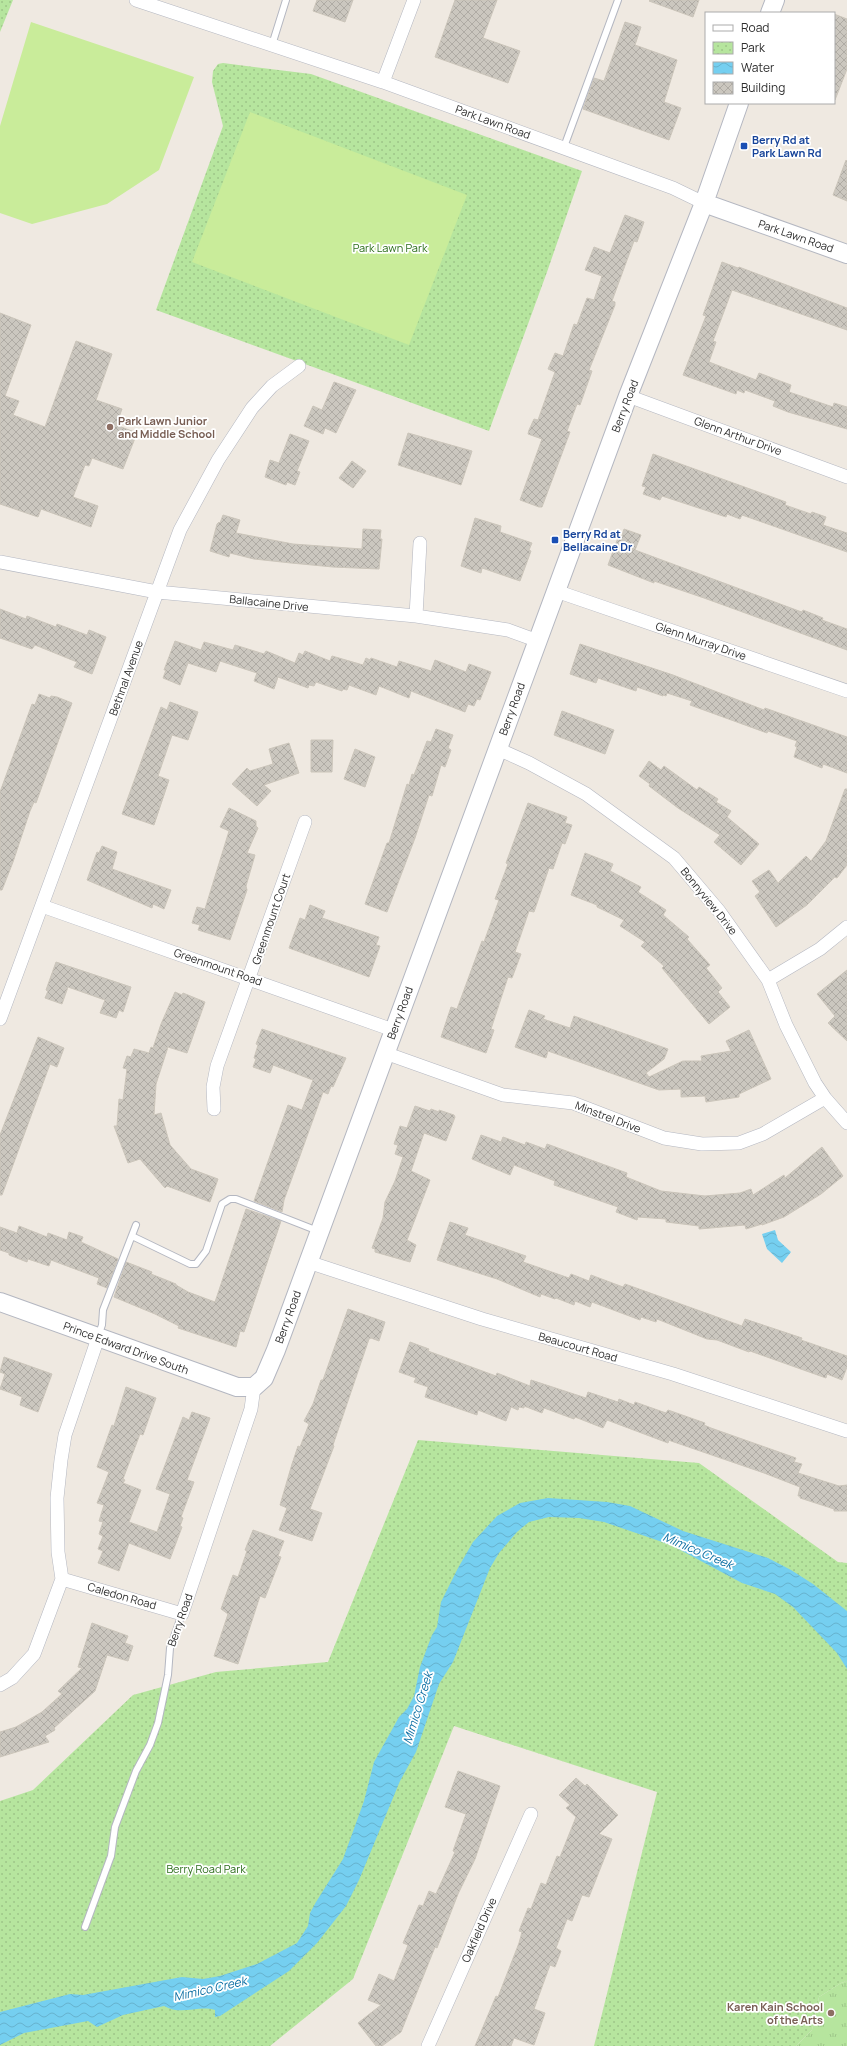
<svg xmlns="http://www.w3.org/2000/svg" width="847" height="2046" font-family="Manrope,sans-serif">
<style>
.grass{fill:url(#grass-tufts)}
.park{fill:url(#park-dots)}
.pitch{fill:#c9ec9a}
.water{fill:url(#water-waves)}
.building{fill:url(#building-cross-hatch);stroke:#cbc5ba}
.lines{fill:none;stroke-linecap:round;stroke-linejoin:round}
.lane-casing{stroke:#b4b7c1;stroke-width:8}
.street-casing{stroke:#b4b7c1;stroke-width:14}
.secondary-casing{stroke:#b4b7c1;stroke-width:20}
.lane{stroke:#fff;stroke-width:6}
.street{stroke:#fff;stroke-width:13}
.secondary{stroke:#fff;stroke-width:18}
.transit-dot{fill:#1a4fb4;stroke:#fff;stroke-width:1.5}
.education-dot{fill:#8d6e63;stroke:#fff;stroke-width:1.5}
.labels{text-anchor:middle;stroke-width:3.5;stroke-linejoin:round;paint-order:stroke}
.street-label{font-size:11px;fill:#2e2e2e;stroke:#fff}
.transit-label{font-size:11px;font-weight:bold;fill:#164399;stroke:#fff;text-anchor:start}
.park-label{font-size:11px;fill:#2c6e1b;stroke:#fff}
.education-label{font-size:11px;font-weight:bold;fill:#785e54;stroke:#fff;text-anchor:start}
.water-label{font-size:12px;font-style:italic;fill:#0d6fa3;stroke:#fff}
</style>
<defs>
<pattern id="grass-tufts" width="24" height="20" patternUnits="userSpaceOnUse"><rect width="24" height="20" fill="#b6e59e"/><path d="M3 7l-1-3M5 7V3M7 7l1-3M15 17l-1-3M17 17v-4M19 17l1-3" fill="none" stroke="#9dc588"/></pattern>
<pattern id="park-dots" width="8" height="8" patternUnits="userSpaceOnUse"><rect width="8" height="8" fill="#b6e59e"/><path d="M2 2h.1M6 6h.1" fill="none" stroke="#9dc588" stroke-width="1.8" stroke-linecap="round"/></pattern>
<pattern id="water-waves" width="16" height="10" patternUnits="userSpaceOnUse"><rect width="16" height="10" fill="#75cff0"/><path d="M0 5q4-4 8 0t8 0" fill="none" stroke="#66b2ce"/></pattern>
<pattern id="building-cross-hatch" width="8" height="8" patternUnits="userSpaceOnUse"><rect width="8" height="8" fill="#cbc7bf"/><path d="M0 0l8 8M0 8l8-8" fill="none" stroke="#afaba4"/></pattern>
</defs>
<rect width="100%" height="100%" fill="#efe9e1"/>
<path class="grass" d="M847 1981V2046H796L812 2030 819 1997 841 1983Z"/>
<path class="park" d="M0 0H13L0 32Z
M223 63 311 74 582 171 547 272 489 431 156 310 223 126 212 82 213 71 218 64Z
M418 1440 699 1463 838 1562 847 1563V1981L841 1983 819 1997 812 2030 796 2046H594L657 1792 454 1726 353 1979 270 2046H0V1801L33 1790 133 1695 216 1672 328 1662Z"/>
<path class="pitch" d="M31 22 194 77 159 170 107 204 32 224 0 213V126Z
M250 112 467 195 409 345 192 262Z"/>
<path class="water" d="M775 1230 778 1240 791 1252 782 1263 767 1249 762 1234Z
M548 1498 607 1502 630 1506 683 1531 768 1558 791 1570 813 1584 847 1611V1669L837 1653 793 1607 775 1594 742 1583 671 1545 604 1522 579 1518 549 1517 529 1522 517 1532 499 1553 490 1568 453 1662 439 1684 416 1752 400 1781 359 1880 346 1906 317 1943 289 1971 220 2016 215 2017V2010C198 2005 181 2016 164 2006L123 2015 97 2027 88 2021 24 2033 0 2045V2012L70 1994 83 1995 182 1977 203 1979 220 1976 257 1964 297 1943 308 1926 310 1913 316 1902 343 1859 364 1801 374 1762 399 1717 407 1709 414 1696 420 1667 432 1635 437 1627 441 1602 458 1568 473 1542 497 1516 520 1503Z"/>
<path class="building" d="M317 0H353L345 22 313 11Z
M455 0H497L483 38 520 51 508 83 435 57Z
M650 0H699L693 17 649 1Z
M834 14 847 19V69L835 100H834Z
M625 22 641 27 635 45 677 60 664 102 681 108 669 140 583 109 594 78 604 81Z
M846 160 847 161V201L833 195Z
M625 215 644 222 637 242 634 241 612 301 615 302V305L589 370 592 371 580 405 577 404 567 431 570 432 542 507H539L520 500 542 439 528 434 529 430 534 419 538 420 555 372 548 369 555 353 563 356 574 324 577 325 587 298 594 300 602 276 585 270 594 247 610 253Z
M722 262 738 268 739 267 847 308V330L732 290 713 341 716 342 709 362 756 380 759 373 791 385 789 392 833 407 834 403 847 407V429L788 412 773 406 775 401 745 390 744 393 737 390 736 394 683 375 706 316 703 315Z
M0 313 31 325 5 396 19 401 13 415 45 427 76 341 112 354 96 400 122 409 116 425 137 433 123 469 92 458 89 466 85 465 73 497 98 506 91 527 41 509 38 517 0 504Z
M334 382 356 390 336 433 325 428 323 434 304 426 313 406 322 410Z
M408 433 472 451 461 485 398 465Z
M290 434 309 441 297 471 300 472 295 485 287 482 286 485 265 477 270 460 279 463Z
M653 454 786 502 785 505 811 514 812 512 826 517 823 525 847 533V552L742 515 740 519 727 514 726 517 662 496 660 500 643 494 646 487 642 486Z
M352 461 366 471 353 488 339 478Z
M223 515 240 520 236 533 293 544 362 549 363 529 381 530 380 539H382L379 569 333 567 291 563 254 559 230 553 229 557 210 551 217 524 219 522 220 523Z
M475 518 501 526 500 532 532 543 529 550 531 551 520 581 482 568 481 573 461 566Z
M624 529 641 535 635 550 799 611 802 612 803 610 823 618 822 620 847 629V650L704 598 654 581V583L608 565 619 535 622 536Z
M0 609 26 619 27 616 56 627 57 624 87 635 89 630 106 637 92 674 74 667 77 662 35 645 32 649 0 638Z
M175 641 201 650 204 642 233 650 235 645 264 654 266 651 295 663 299 653 303 655 305 651 330 661 332 656 363 665 366 658 370 660 371 658 397 667 399 661 431 671 435 660 466 672 469 664 491 672 480 700 477 699 474 706 468 704 465 712 411 691 409 698 379 686 376 695 349 685 347 690 343 689 342 691 316 682 314 686 309 685 308 688 278 677 274 689 254 681 257 673 220 661 216 672 188 663 180 685 163 678 166 670H164Z
M580 644 673 675 764 710 765 708 847 737V773L823 764 822 768 794 757 797 747 795 746 797 741 768 731 767 733 690 705 692 701 667 693 666 696 663 695V696L637 687 636 691 598 678 596 683 570 674Z
M39 694 50 698 51 696 57 697 72 703 36 803 34 802 30 811 13 862 2 890H0V792L32 704 35 705Z
M170 702 198 712 188 740 172 735 158 776 169 780 154 825 122 814 161 707 167 710Z
M562 711 614 730 605 754 554 735Z
M436 729 453 735 448 748 451 750 445 767 441 765 432 796 429 795 415 838 387 912 365 904 387 843H389L407 784 409 785 412 774 414 775 427 741 431 742Z
M311 740H333L332 772H311Z
M289 743 299 773 264 785 271 791 257 806 232 784 247 768 250 771 273 764 269 749Z
M355 749 375 757 365 787 344 779Z
M649 761 661 770 664 766 697 790 699 787 718 799 716 802 731 811 727 817 759 844 741 865 714 842 720 835 678 808 649 786 650 784 639 776Z
M845 789H847V865L837 878 835 877 807 905 776 927 755 896 760 892 752 881 769 870 778 883 806 856 811 861 826 841Z
M528 803 567 817 565 823 572 825 565 844 562 843 553 869 549 868 534 912 529 911 515 952 521 954 512 978 508 977 491 1029 494 1030 486 1053 441 1037 451 1007 457 1009 482 941 484 942 499 900 495 899 508 864 506 863Z
M229 808 256 821V826L258 828 247 853 255 855 246 886 247 890 230 940 198 930 200 925 192 923 197 907 205 909 229 831 220 827Z
M102 846 117 852 112 869 171 890 164 909 153 904 152 908 87 880 97 852 99 853Z
M585 853 613 864 610 871 641 887 638 892 666 910 663 915 689 937 687 939 710 965 706 968 722 988 718 992 730 1007 709 1024 662 968 664 966 641 946 645 942 620 926 624 920 597 907V905L571 895Z
M310 905 325 911 322 918 379 937 376 945 380 946 369 977 289 948 300 918 305 920Z
M56 962 131 987 123 1012 119 1010 116 1018 100 1013 105 1000 68 987 62 1004 45 998 48 991 46 990Z
M847 970V1041L828 1023 835 1016 817 994Z
M175 992 182 995 183 993 205 1002 187 1053 168 1047 156 1084 154 1115 161 1113 170 1145 191 1169 218 1179 210 1202 167 1186 165 1188 140 1159 128 1163 114 1126H117L119 1099 123 1100 127 1069 123 1068 127 1056 131 1057 134 1049 149 1053 151 1047 153 1048 161 1024Z
M529 1010 545 1016 543 1019 570 1028 574 1016 668 1049 664 1059 646 1073 649 1077 683 1061H702L701 1056 731 1051 726 1041 749 1030 771 1079 739 1094V1097L706 1102 705 1096 681 1097V1089L659 1090 548 1051 546 1058 515 1047Z
M262 1029 346 1058 333 1087 331 1086 328 1094 323 1092 284 1200 282 1212 254 1201 288 1105 302 1110 313 1080 273 1065 270 1073 253 1067 256 1059 254 1058 258 1045 256 1044Z
M38 1037 64 1048 57 1067 50 1064 2 1195H0V1135Z
M415 1106 430 1111 431 1109 439 1112V1110L454 1115 455 1117 446 1141 424 1133 411 1171 430 1180 407 1240 416 1245 410 1262 375 1252V1249L372 1248 383 1218 385 1202 395 1181 403 1157 395 1154 398 1145 394 1144 400 1126 407 1128Z
M481 1135 501 1142 503 1137 525 1145 526 1142 545 1149 547 1144 627 1173 626 1177 661 1191 705 1196 740 1193 751 1189 753 1195 784 1175 785 1178 822 1147 843 1176 821 1194 784 1217 762 1225V1224L746 1229 745 1225 699 1229V1226L666 1222V1219L638 1217 637 1220 616 1212 618 1207 554 1185 555 1181 514 1165 510 1175 486 1165 472 1159Z
M246 1209 281 1221 244 1332 240 1331 236 1347 178 1328 179 1326 155 1314 114 1297 126 1262 152 1272 151 1274 176 1284V1285L188 1292 215 1302Z
M450 1222 468 1228 465 1235 526 1256 523 1262 569 1278 571 1274 589 1281 591 1275 623 1287 625 1284 742 1326 745 1319 802 1338 801 1340 847 1356V1367L842 1380 827 1374 826 1378 750 1351 749 1352 717 1340 707 1339 657 1319 656 1322 641 1317 640 1320 592 1302 590 1307 575 1301 574 1305 556 1298 555 1299 541 1294 540 1297 497 1279 437 1260Z
M19 1226 47 1237 48 1233 67 1240 69 1232 83 1237 81 1242 118 1259 107 1288 97 1284 99 1278 51 1260 49 1266 28 1259 27 1262 9 1255V1253L0 1250V1227L17 1233Z
M348 1309 385 1322 379 1341 371 1338 369 1339 333 1445 334 1446 310 1509 322 1513 312 1541 279 1530 287 1508 280 1505 292 1464 298 1446 300 1447 309 1424 304 1421 313 1404 321 1380H323Z
M410 1342 429 1349 428 1351 496 1376 497 1373 530 1386 531 1380 586 1398 588 1392 618 1402 619 1399 634 1405 635 1402 666 1413 668 1410 705 1423 704 1425 711 1428 796 1458 794 1462 802 1464 798 1473 839 1486 847 1485V1511H834V1509L800 1498V1496H798L800 1487 764 1473 671 1441 669 1440 668 1443 607 1420 603 1428 575 1417 574 1419 544 1408 542 1413 524 1406V1408L519 1407 518 1410 511 1407 506 1421 478 1410 477 1415 425 1397 428 1387 414 1382 416 1378 399 1372Z
M4 1357 52 1374 38 1412 20 1405 22 1397 0 1389 5 1374 0 1372Z
M126 1387 156 1398 143 1435 140 1434 123 1479 125 1480 123 1483 141 1490 129 1522 157 1532 170 1494 156 1489 183 1417 189 1420 192 1412 210 1418 187 1480 194 1482 181 1517 183 1518 180 1526 182 1527 170 1559 129 1543 119 1571 98 1563 103 1551 98 1549 103 1536 99 1534 103 1522 99 1521 104 1505 97 1503 109 1472 97 1467 112 1425 114 1426Z
M253 1530 284 1541 278 1556 281 1557 265 1598 260 1596 238 1664 214 1656 228 1614 221 1609 233 1575 238 1577 247 1551 245 1550Z
M92 1623 128 1636 125 1643 133 1646 128 1661 107 1655 95 1691 54 1728 55 1730 45 1736 49 1742 0 1757V1732L16 1727 42 1712 62 1694 58 1691 82 1668 78 1667Z
M458 1771 500 1786 475 1859 458 1894 437 1948 435 1947 401 2032 382 2046H376L358 2023 381 2005 368 2000 379 1974 394 1981 408 1945 403 1943 419 1905 423 1906 429 1891 436 1894 455 1852 453 1851 466 1814 445 1807Z
M576 1778 585 1786 587 1784 618 1815 599 1834 612 1839 589 1897 582 1895 572 1921 567 1919 556 1948 561 1951 555 1967 550 1965 534 2009 545 2013 534 2045 514 2038 511 2046H475L496 1996 498 1997 519 1943 522 1932 519 1931 528 1908 531 1909 541 1883 546 1885 557 1856 560 1857 576 1817 566 1808 570 1805 559 1795Z"/>
<g class="lines">
<g class="lane-casing">
<path id="lane" d="M272 45 286 0
M564 147 618 0
M132 1236 190 1264H196L206 1251 222 1204 230 1199H236L318 1231
M98 1336 102 1325 103 1310 136 1225
M85 1927 111 1856 115 1827 136 1771 150 1745 158 1723 168 1675 170 1648 182 1614"/>
</g>
<g class="street-casing">
<path id="street" d="M136 0 383 82 673 188 704 203
M383 82 414 0
M628 396 847 477
M0 562 157 592 416 616 508 630 538 641
M556 591 847 691
M416 616 420 543
M498 749 529 763 586 794 674 858 719 911 768 980 786 1025 815 1083 825 1098 847 1123
M42 906 393 1030
M768 980 820 949 847 927
M0 1019 180 530 218 460 252 408 272 386 299 366
M385 1053 503 1095 573 1103 664 1138 702 1144 739 1143 763 1134 825 1098
M214 1109 213 1087 217 1066 305 822
M308 1262 482 1319 673 1374 847 1431
M62 1579 182 1614 251 1409 254 1387
M0 1685 12 1678 34 1654 62 1579 58 1552 57 1498 61 1460 65 1435 98 1338
M428 2046 531 1814"/>
</g>
<g class="secondary-casing">
<path id="secondary" d="M770 13 775 0
M704 203 847 254
M0 1302 237 1387H254L264 1378 276 1350 628 396 704 203 739 103"/>
</g>
<use href="#lane" class="lane"/>
<use href="#street" class="street"/>
<use href="#secondary" class="secondary"/>
</g>
<g class="transit-dot">
<rect x="740" y="142" width="8" height="8" rx="2"/>
<rect x="551" y="536" width="8" height="8" rx="2"/>
</g>
<g class="education-dot">
<circle cx="110" cy="427" r="4"/>
<circle cx="831" cy="2013" r="4"/>
</g>
<g class="labels">
<g class="street-label">
<text transform="translate(493 122) rotate(20)" y="4">Park Lawn Road</text>
<text transform="translate(796 236) rotate(19)" y="4">Park Lawn Road</text>
<text transform="translate(625 406) rotate(-69)" y="4">Berry Road</text>
<text transform="translate(738 436) rotate(20)" y="4">Glenn Arthur Drive</text>
<text transform="translate(269 603) rotate(6)" y="4">Ballacaine Drive</text>
<text transform="translate(701 641) rotate(19)" y="4">Glenn Murray Drive</text>
<text transform="translate(126 678) rotate(-70)" y="4">Bethnal Avenue</text>
<text transform="translate(512 709) rotate(-70)" y="4">Berry Road</text>
<text transform="translate(709 901) rotate(51)" y="4">Bonnyview Drive</text>
<text transform="translate(271 919) rotate(-71)" y="4">Greenmount Court</text>
<text transform="translate(218 967) rotate(19)" y="4">Greenmount Road</text>
<text transform="translate(400 1013) rotate(-70)" y="4">Berry Road</text>
<text transform="translate(608 1117) rotate(21)" y="4">Minstrel Drive</text>
<text transform="translate(288 1317) rotate(-70)" y="4">Berry Road</text>
<text transform="translate(578 1347) rotate(16)" y="4">Beaucourt Road</text>
<text transform="translate(126 1348) rotate(20)" y="4">Prince Edward Drive South</text>
<text transform="translate(122 1596) rotate(16)" y="4">Caledon Road</text>
<text transform="translate(180 1620) rotate(-71)" y="4">Berry Road</text>
<text transform="translate(479 1930) rotate(-66)" y="4">Oakfield Drive</text>
</g>
<g class="transit-label">
<text x="752" y="144">Berry Rd at<tspan x="752" dy="13">Park Lawn Rd</tspan></text>
<text x="563" y="538">Berry Rd at<tspan x="563" dy="13">Bellacaine Dr</tspan></text>
</g>
<g class="park-label">
<text x="390" y="252">Park Lawn Park</text>
<text x="206" y="1873">Berry Road Park</text>
</g>
<g class="education-label">
<text x="118" y="425">Park Lawn Junior<tspan x="118" dy="13">and Middle School</tspan></text>
<text x="823" y="2011" text-anchor="end">Karen Kain School<tspan x="823" dy="13">of the Arts</tspan></text>
</g>
<g class="water-label">
<text transform="translate(698 1551) rotate(23)" y="4">Mimico Creek</text>
<text transform="translate(418 1708) rotate(-73)" y="4">Mimico Creek</text>
<text transform="translate(210 1989) rotate(-13)" y="4">Mimico Creek</text>
</g>
</g>
<rect x="705" y="12" width="130" height="92" fill="#ffffff" stroke="#ababab"/>
<rect x="713" y="25" width="20" height="6" fill="#ffffff" stroke="#ababab"/>
<text x="741" y="32" font-size="12" fill="#2e2e2e">Road</text>
<rect x="713" y="42" width="20" height="12" fill="url(#park-dots)" stroke="#ababab"/>
<text x="741" y="52" font-size="12" fill="#2e2e2e">Park</text>
<rect x="713" y="62" width="20" height="12" fill="url(#water-waves)" stroke="#ababab"/>
<text x="741" y="72" font-size="12" fill="#2e2e2e">Water</text>
<rect x="713" y="82" width="20" height="12" fill="url(#building-cross-hatch)" stroke="#ababab"/>
<text x="741" y="92" font-size="12" fill="#2e2e2e">Building</text>
</svg>
